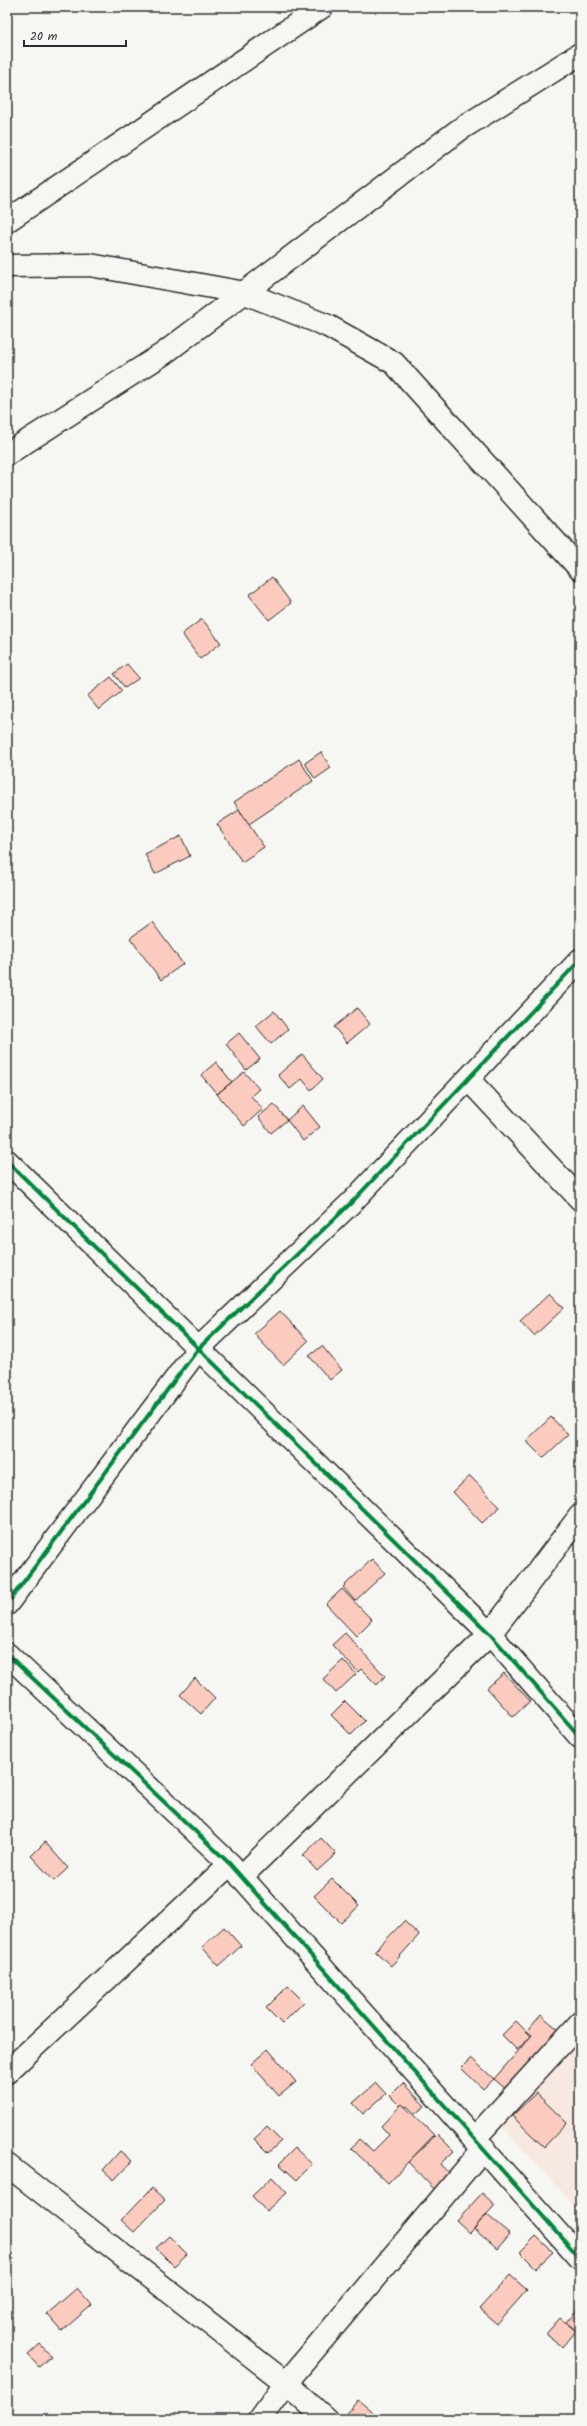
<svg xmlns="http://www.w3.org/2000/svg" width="587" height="2426" font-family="Kalam,sans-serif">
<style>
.built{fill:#f7e9e2}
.building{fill:#facbbe;stroke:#2b2b2b}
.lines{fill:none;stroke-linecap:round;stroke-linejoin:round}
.street-casing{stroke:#2b2b2b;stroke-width:25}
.secondary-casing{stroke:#2b2b2b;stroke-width:25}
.street{stroke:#f6f6f2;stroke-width:22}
.secondary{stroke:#f6f6f2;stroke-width:22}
.cycleway-casing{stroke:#f6f6f2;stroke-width:6}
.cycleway{stroke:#00873e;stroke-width:4}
</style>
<rect width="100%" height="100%" fill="#f6f6f2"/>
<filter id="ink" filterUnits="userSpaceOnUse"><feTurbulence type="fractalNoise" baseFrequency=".025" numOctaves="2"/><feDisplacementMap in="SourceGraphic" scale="8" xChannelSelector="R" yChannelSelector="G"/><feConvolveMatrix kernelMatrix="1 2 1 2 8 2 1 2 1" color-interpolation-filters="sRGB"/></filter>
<g filter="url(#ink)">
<path class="built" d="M580 2016V2213L492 2115Z"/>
<path class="building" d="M272 577 291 603 269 620 249 595Z
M202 619 221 643 200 659 182 634Z
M127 664 139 678 125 688 114 674Z
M111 677 122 691 99 710 87 696Z
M321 752 331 768 315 779 305 763Z
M299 759 313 781 249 824 234 802Z
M239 810 264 847 242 862 217 824Z
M181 836 190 856 155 874 145 854Z
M152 922 183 964 161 980 130 938Z
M357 1008 370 1024 347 1043 334 1027Z
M274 1011 288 1029 271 1044 256 1026Z
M239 1033 260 1059 246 1070 226 1044Z
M302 1054 323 1079 311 1090 302 1079 290 1089 278 1075Z
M216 1062 232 1082 217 1094 201 1075Z
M244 1072 259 1089 251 1096 263 1109 244 1126 217 1094Z
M274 1104 287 1120 271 1133 258 1117Z
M303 1106 320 1127 303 1141 287 1120Z
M550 1293 564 1308 534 1336 520 1321Z
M280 1311 308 1341 283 1365 254 1334Z
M322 1346 342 1370 330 1380 309 1356Z
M551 1417 568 1435 543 1458 526 1441Z
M470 1476 500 1507 482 1523 453 1492Z
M372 1559 385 1573 355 1601 343 1587Z
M342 1589 372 1620 356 1636 326 1604Z
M345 1633 385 1676 377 1685 361 1669 358 1672 332 1645Z
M343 1660 356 1674 336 1693 323 1679Z
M504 1673 530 1701 513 1717 487 1688Z
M195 1678 215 1698 201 1714 180 1695Z
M345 1701 365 1721 351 1735 331 1715Z
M321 1838 336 1854 317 1871 303 1855Z
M45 1842 68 1868 54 1881 31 1856Z
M332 1879 359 1906 341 1923 314 1896Z
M404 1921 419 1935 391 1966 375 1951Z
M224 1927 241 1946 219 1966 202 1947Z
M288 1986 304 2002 282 2024 266 2008Z
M541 2015 559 2030 507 2090 494 2079 532 2035 527 2031Z
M516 2021 531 2036 517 2050 502 2035Z
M268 2049 296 2082 279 2096 251 2064Z
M471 2058 494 2079 483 2089 461 2068Z
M376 2083 386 2094 363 2114 353 2103Z
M403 2083 425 2106 415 2114 407 2106 405 2107 402 2104 400 2106 390 2096Z
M536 2093 567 2123 544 2147 512 2116Z
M402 2104 434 2135 388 2183 351 2148 359 2139 373 2151 389 2135 381 2126Z
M267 2127 281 2141 268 2153 254 2139Z
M437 2134 454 2151 440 2164 454 2179 438 2193 408 2162Z
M295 2148 312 2164 297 2180 279 2164Z
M120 2151 132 2161 114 2180 103 2170Z
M272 2177 287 2193 266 2211 252 2196Z
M152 2188 165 2200 134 2232 121 2220Z
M482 2193 495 2205 470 2233 457 2221Z
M486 2214 510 2234 497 2249 474 2229Z
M169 2236 187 2254 174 2266 156 2248Z
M536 2236 553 2252 536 2268 520 2252Z
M510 2275 527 2290 497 2324 479 2309Z
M77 2288 92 2305 62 2331 47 2314Z
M580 2306V2334L566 2322Z
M560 2318 576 2331 563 2347 546 2334Z
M40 2344 51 2356 39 2367 28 2355Z
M358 2400 375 2414 371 2419H349L345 2416Z"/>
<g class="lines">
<g class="street-casing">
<path id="street" d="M7 266 90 265 245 293 328 326 394 363 580 569
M7 454 163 354 459 130 580 54
M468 1079 580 1199
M7 1161 490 1634 580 1737
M7 1604 198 1349 353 1201 580 960
M7 1654 230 1864 580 2258
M241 1877 490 1634 580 1516
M7 2072 230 1864
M475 2138 580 2023
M7 2165 286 2383 326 2419
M260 2419 286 2383 484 2148"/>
</g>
<g class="secondary-casing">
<path id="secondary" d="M7 221 322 7"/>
</g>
<use href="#street" class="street"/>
<use href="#secondary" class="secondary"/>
<g class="cycleway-casing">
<path id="cycleway" d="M7 1161 490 1634 580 1737
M7 1604 198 1349 353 1201 580 960
M7 1654 230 1864 580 2258"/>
</g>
<use href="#cycleway" class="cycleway"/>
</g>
</g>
<rect width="587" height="2426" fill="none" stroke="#f6f6f2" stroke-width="24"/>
<rect x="12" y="12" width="563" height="2402" fill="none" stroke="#2b2b2b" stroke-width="1.5" filter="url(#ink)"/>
<path d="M24 40v6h102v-6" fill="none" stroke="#2b2b2b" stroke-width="2"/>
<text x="30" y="40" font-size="12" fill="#2b2b2b" stroke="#f6f6f2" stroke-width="3" paint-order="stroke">20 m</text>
</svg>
